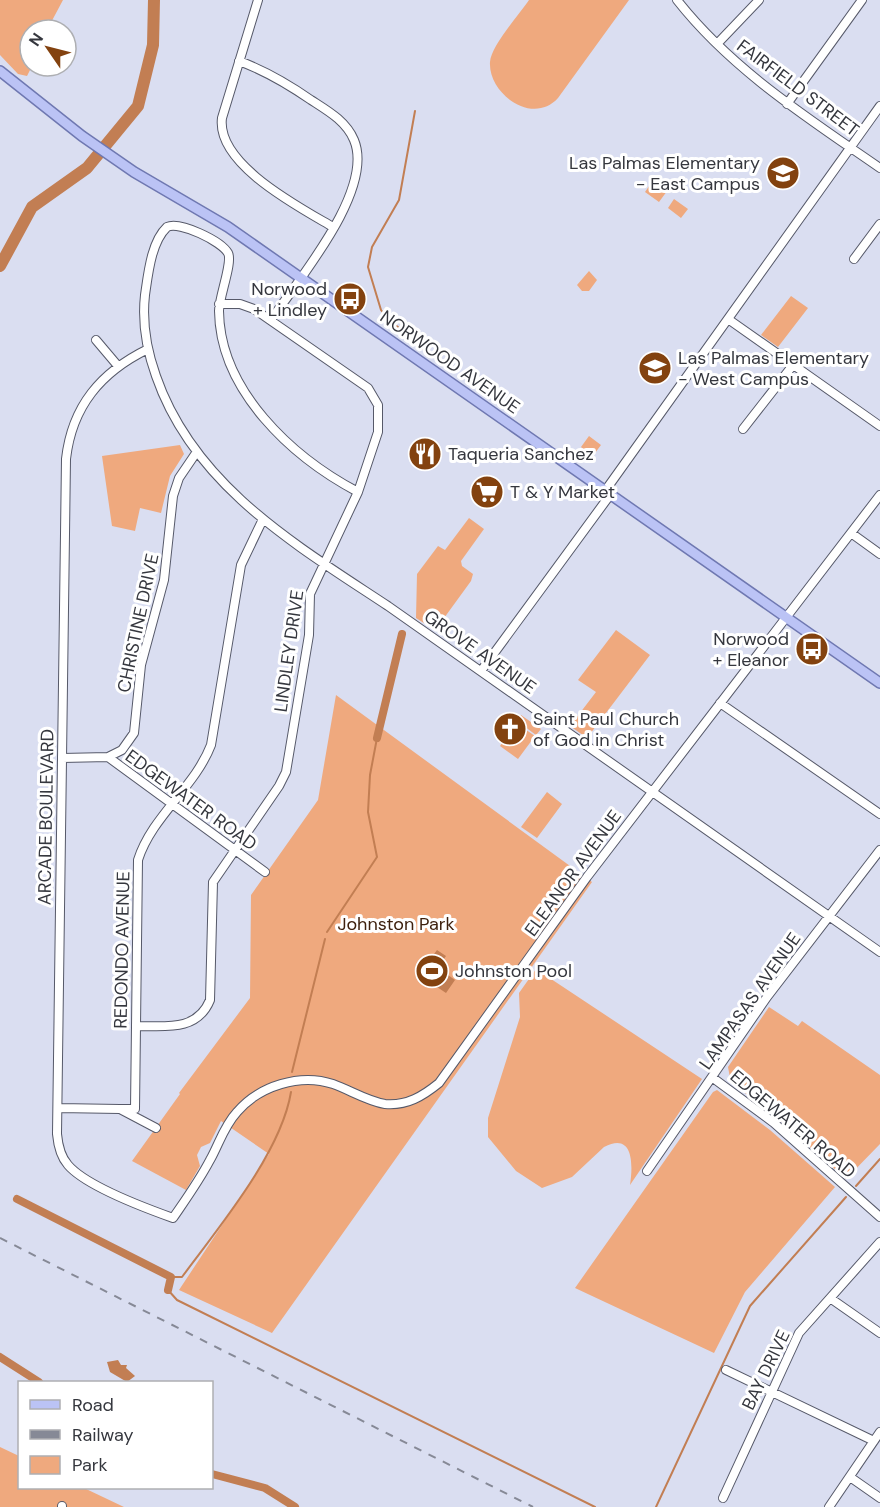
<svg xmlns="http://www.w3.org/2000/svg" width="880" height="1507" font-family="'DM Sans',sans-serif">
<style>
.green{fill:#efa97e}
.water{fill:#c27e53}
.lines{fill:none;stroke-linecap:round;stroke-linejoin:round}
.stream{stroke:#c27e53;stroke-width:2}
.canal{stroke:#c27e53;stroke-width:8}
.river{stroke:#c27e53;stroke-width:12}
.minor-casing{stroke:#565969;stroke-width:10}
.major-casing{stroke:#6f78b1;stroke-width:12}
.minor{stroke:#fff;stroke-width:8}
.major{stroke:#bbc3f5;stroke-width:9}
.rail{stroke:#868996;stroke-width:2;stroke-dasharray:8 8;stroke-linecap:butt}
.labels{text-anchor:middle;stroke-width:6;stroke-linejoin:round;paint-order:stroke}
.street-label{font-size:18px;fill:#35373e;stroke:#fff}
.poi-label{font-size:18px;fill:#35373e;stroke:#fff;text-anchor:start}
.park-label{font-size:18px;fill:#3e210e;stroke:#fff}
</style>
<rect width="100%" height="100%" fill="#dadef1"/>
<path class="green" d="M0 0H63L47 30H30L32 66 27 76 18 74 0 55Z
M529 0H629L558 98C533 126 488 94 490 62 491 46 519 15 529 0Z
M656 176 670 187 659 202 645 192Z
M674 199 688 209 681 218 668 208Z
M589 271 597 280 589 291H582L577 285Z
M791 296 808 308 778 347 761 335Z
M589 436 601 445 592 457 581 447Z
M180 445 184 454 170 476 161 513 140 508 135 531 112 526 102 456Z
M469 518 484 529 461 561 462 566 473 574 471 581 439 625 430 627 416 618 417 574 438 546 445 550Z
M616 630 650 655 587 738 570 726 596 692 578 680Z
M336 695 592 882 272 1333 179 1290 269 1154 221 1121 210 1143 201 1147 197 1155 200 1166 186 1190 132 1161 180 1094 182 1096 179 1093 250 998 251 895 318 800Z
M521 715 541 729 536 735 517 721Z
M516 723 535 736 518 759 500 746Z
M547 792 562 804 537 838 521 827Z
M536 969 702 1079 630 1185C633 1166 634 1131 604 1147L572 1177 542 1188 516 1171 488 1137V1118L520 1017 519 993Z
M769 1007 798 1026 802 1021 880 1075V1144L846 1179 766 1108 731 1083 728 1067Z
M717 1090 770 1130 835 1187 745 1292 714 1353 575 1288 713 1092Z
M0 1447 19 1456 20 1488H84L124 1507H0Z"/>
<path class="water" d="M437 950 446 956 438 968 455 980 446 993 419 975Z
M118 1360 121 1365H127L126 1368 135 1376 127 1382 110 1372 107 1362Z"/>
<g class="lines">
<path class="stream" d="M415 111 399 200 372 247 368 267 381 310 389 320 423 347 422 349
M327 932 377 857 368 812 370 775 377 738
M292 1072 325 939
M856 1186 880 1159
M171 1277H182C219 1227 281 1153 291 1092
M168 1290 177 1300 595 1507
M656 1507 750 1306 846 1197"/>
<path class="canal" d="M377 738 402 634
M17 1199 167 1275 171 1277 168 1290
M0 1357 39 1382
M212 1474 265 1488 295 1507"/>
<path class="river" d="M0 266 32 207 87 168 138 106 153 45 154 0"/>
<g class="minor-casing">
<path id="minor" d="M258 0 222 118C216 164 299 207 333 227
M677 0C732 70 808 118 880 168
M717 44 759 0
M239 61C266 71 288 84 311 100 328 111 346 121 354 140 375 190 298 280 271 320
M787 104 862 0
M854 259 880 224
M728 319 880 426
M96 340 118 366
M148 349C101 372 72 406 66 459L57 1134C58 1145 60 1156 68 1165 86 1186 145 1208 173 1218 186 1199 199 1181 210 1160 219 1144 224 1126 237 1112 259 1086 300 1073 333 1084 350 1090 367 1101 385 1104 407 1106 423 1096 439 1083L587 877 880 495
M743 429 793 365
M605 491 880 106
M358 492C292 457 220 391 219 311 219 297 233 262 228 253 221 241 180 221 167 227 151 242 148 275 145 295 142 322 147 351 156 376 194 486 296 545 388 606L880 952
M851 533 880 554
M481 671 610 495
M720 703 880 814
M108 757 122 750 134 733 141 665 164 580 173 496 179 478 196 453
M62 758 108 757 265 872
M136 1026C164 1026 197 1032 210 1000L213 882 279 786 286 772 309 635 310 594 358 492 378 432V405L368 388 254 309 240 304H219
M713 1078 774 1123 880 1217
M58 1108 120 1109 156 1128
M120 1109H135L138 860C152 816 195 787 211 745L241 565 263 519
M647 1171 767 997 880 850
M830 1298 880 1333
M726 1370 874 1441
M850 1477 880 1498
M723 1498 799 1333 880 1242
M62 1507V1506
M829 1507 880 1432"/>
</g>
<g class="major-casing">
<path id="major" d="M0 71 82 136 134 172 228 227 880 683"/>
</g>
<use href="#minor" class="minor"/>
<use href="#major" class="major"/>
<path class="rail" d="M0 1238 533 1507"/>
</g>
<defs>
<g id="school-disc" transform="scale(1.725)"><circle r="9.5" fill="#83420f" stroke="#fff"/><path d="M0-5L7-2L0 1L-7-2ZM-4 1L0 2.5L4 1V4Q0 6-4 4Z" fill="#fff"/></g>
<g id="bus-disc" transform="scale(1.725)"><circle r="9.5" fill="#83420f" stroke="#fff"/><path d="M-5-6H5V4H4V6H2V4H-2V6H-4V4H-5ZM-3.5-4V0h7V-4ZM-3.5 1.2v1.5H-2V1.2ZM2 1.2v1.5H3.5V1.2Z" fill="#fff"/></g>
<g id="restaurant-disc" transform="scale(1.725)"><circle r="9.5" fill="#83420f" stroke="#fff"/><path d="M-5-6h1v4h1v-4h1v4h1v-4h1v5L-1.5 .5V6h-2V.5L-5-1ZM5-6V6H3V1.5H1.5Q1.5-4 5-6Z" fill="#fff"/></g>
<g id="supermarket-disc" transform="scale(1.725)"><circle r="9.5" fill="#83420f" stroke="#fff"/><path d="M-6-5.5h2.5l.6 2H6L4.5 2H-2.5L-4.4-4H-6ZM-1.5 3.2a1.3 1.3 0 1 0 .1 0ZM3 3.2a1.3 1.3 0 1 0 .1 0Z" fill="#fff"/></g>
<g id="church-disc" transform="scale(1.725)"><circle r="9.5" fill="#83420f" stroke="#fff"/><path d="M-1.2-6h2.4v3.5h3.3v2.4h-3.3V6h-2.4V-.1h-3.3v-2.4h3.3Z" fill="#fff"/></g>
<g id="stadium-disc" transform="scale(1.725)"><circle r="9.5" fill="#83420f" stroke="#fff"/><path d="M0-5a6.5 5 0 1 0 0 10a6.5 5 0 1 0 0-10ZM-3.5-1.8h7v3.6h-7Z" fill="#fff"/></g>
</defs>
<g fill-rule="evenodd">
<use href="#school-disc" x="783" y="173"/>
<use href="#bus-disc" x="350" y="299"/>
<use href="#school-disc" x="655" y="368"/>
<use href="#restaurant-disc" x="425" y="454"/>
<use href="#supermarket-disc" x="487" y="492"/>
<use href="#bus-disc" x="812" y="649"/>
<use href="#church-disc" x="510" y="729"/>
<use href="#stadium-disc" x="432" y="971"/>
</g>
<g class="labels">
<g class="street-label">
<text transform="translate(798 88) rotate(37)" y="6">FAIRFIELD STREET</text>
<text transform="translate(450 362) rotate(35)" y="6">NORWOOD AVENUE</text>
<text transform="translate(138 623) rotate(-78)" y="6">CHRISTINE DRIVE</text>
<text transform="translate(289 651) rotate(-82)" y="6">LINDLEY DRIVE</text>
<text transform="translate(480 652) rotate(35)" y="6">GROVE AVENUE</text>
<text transform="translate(191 800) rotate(36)" y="6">EDGEWATER ROAD</text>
<text transform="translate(46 817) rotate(-89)" y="6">ARCADE BOULEVARD</text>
<text transform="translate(573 873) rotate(-54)" y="6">ELEANOR AVENUE</text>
<text transform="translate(122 950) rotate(-89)" y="6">REDONDO AVENUE</text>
<text transform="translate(750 1001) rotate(-55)" y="6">LAMPASAS AVENUE</text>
<text transform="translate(793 1124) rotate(40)" y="6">EDGEWATER ROAD</text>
<text transform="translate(766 1370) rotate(-64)" y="6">BAY DRIVE</text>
</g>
<g class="poi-label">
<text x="760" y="169" text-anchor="end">Las Palmas Elementary<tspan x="760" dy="21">- East Campus</tspan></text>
<text x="327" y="295" text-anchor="end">Norwood<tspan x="327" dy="21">+ Lindley</tspan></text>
<text x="678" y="364">Las Palmas Elementary<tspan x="678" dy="21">- West Campus</tspan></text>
<text x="448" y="460">Taqueria Sanchez</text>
<text x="510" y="498">T &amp; Y Market</text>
<text x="789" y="645" text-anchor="end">Norwood<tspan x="789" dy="21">+ Eleanor</tspan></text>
<text x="533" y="725">Saint Paul Church<tspan x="533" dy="21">of God in Christ</tspan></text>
<text x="455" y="977">Johnston Pool</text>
</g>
<g class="park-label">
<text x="396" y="930">Johnston Park</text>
</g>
</g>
<rect x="18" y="1381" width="195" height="108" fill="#ffffff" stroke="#aeafb2" stroke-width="1.5"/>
<rect x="30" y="1400" width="30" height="9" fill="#bbc3f5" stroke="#aeafb2" stroke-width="1.5"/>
<text x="72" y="1411" font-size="18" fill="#35373e">Road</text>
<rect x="30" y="1430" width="30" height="9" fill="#868996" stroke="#aeafb2" stroke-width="1.5"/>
<text x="72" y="1441" font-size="18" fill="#35373e">Railway</text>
<rect x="30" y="1456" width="30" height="18" fill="#efa97e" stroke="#aeafb2" stroke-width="1.5"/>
<text x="72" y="1471" font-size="18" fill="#35373e">Park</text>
<g transform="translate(48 48) rotate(305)"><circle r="28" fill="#ffffff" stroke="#aeafb2" stroke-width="1.5"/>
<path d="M0-4.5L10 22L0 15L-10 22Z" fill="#83420f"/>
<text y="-9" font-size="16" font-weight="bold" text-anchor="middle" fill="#35373e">N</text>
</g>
</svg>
